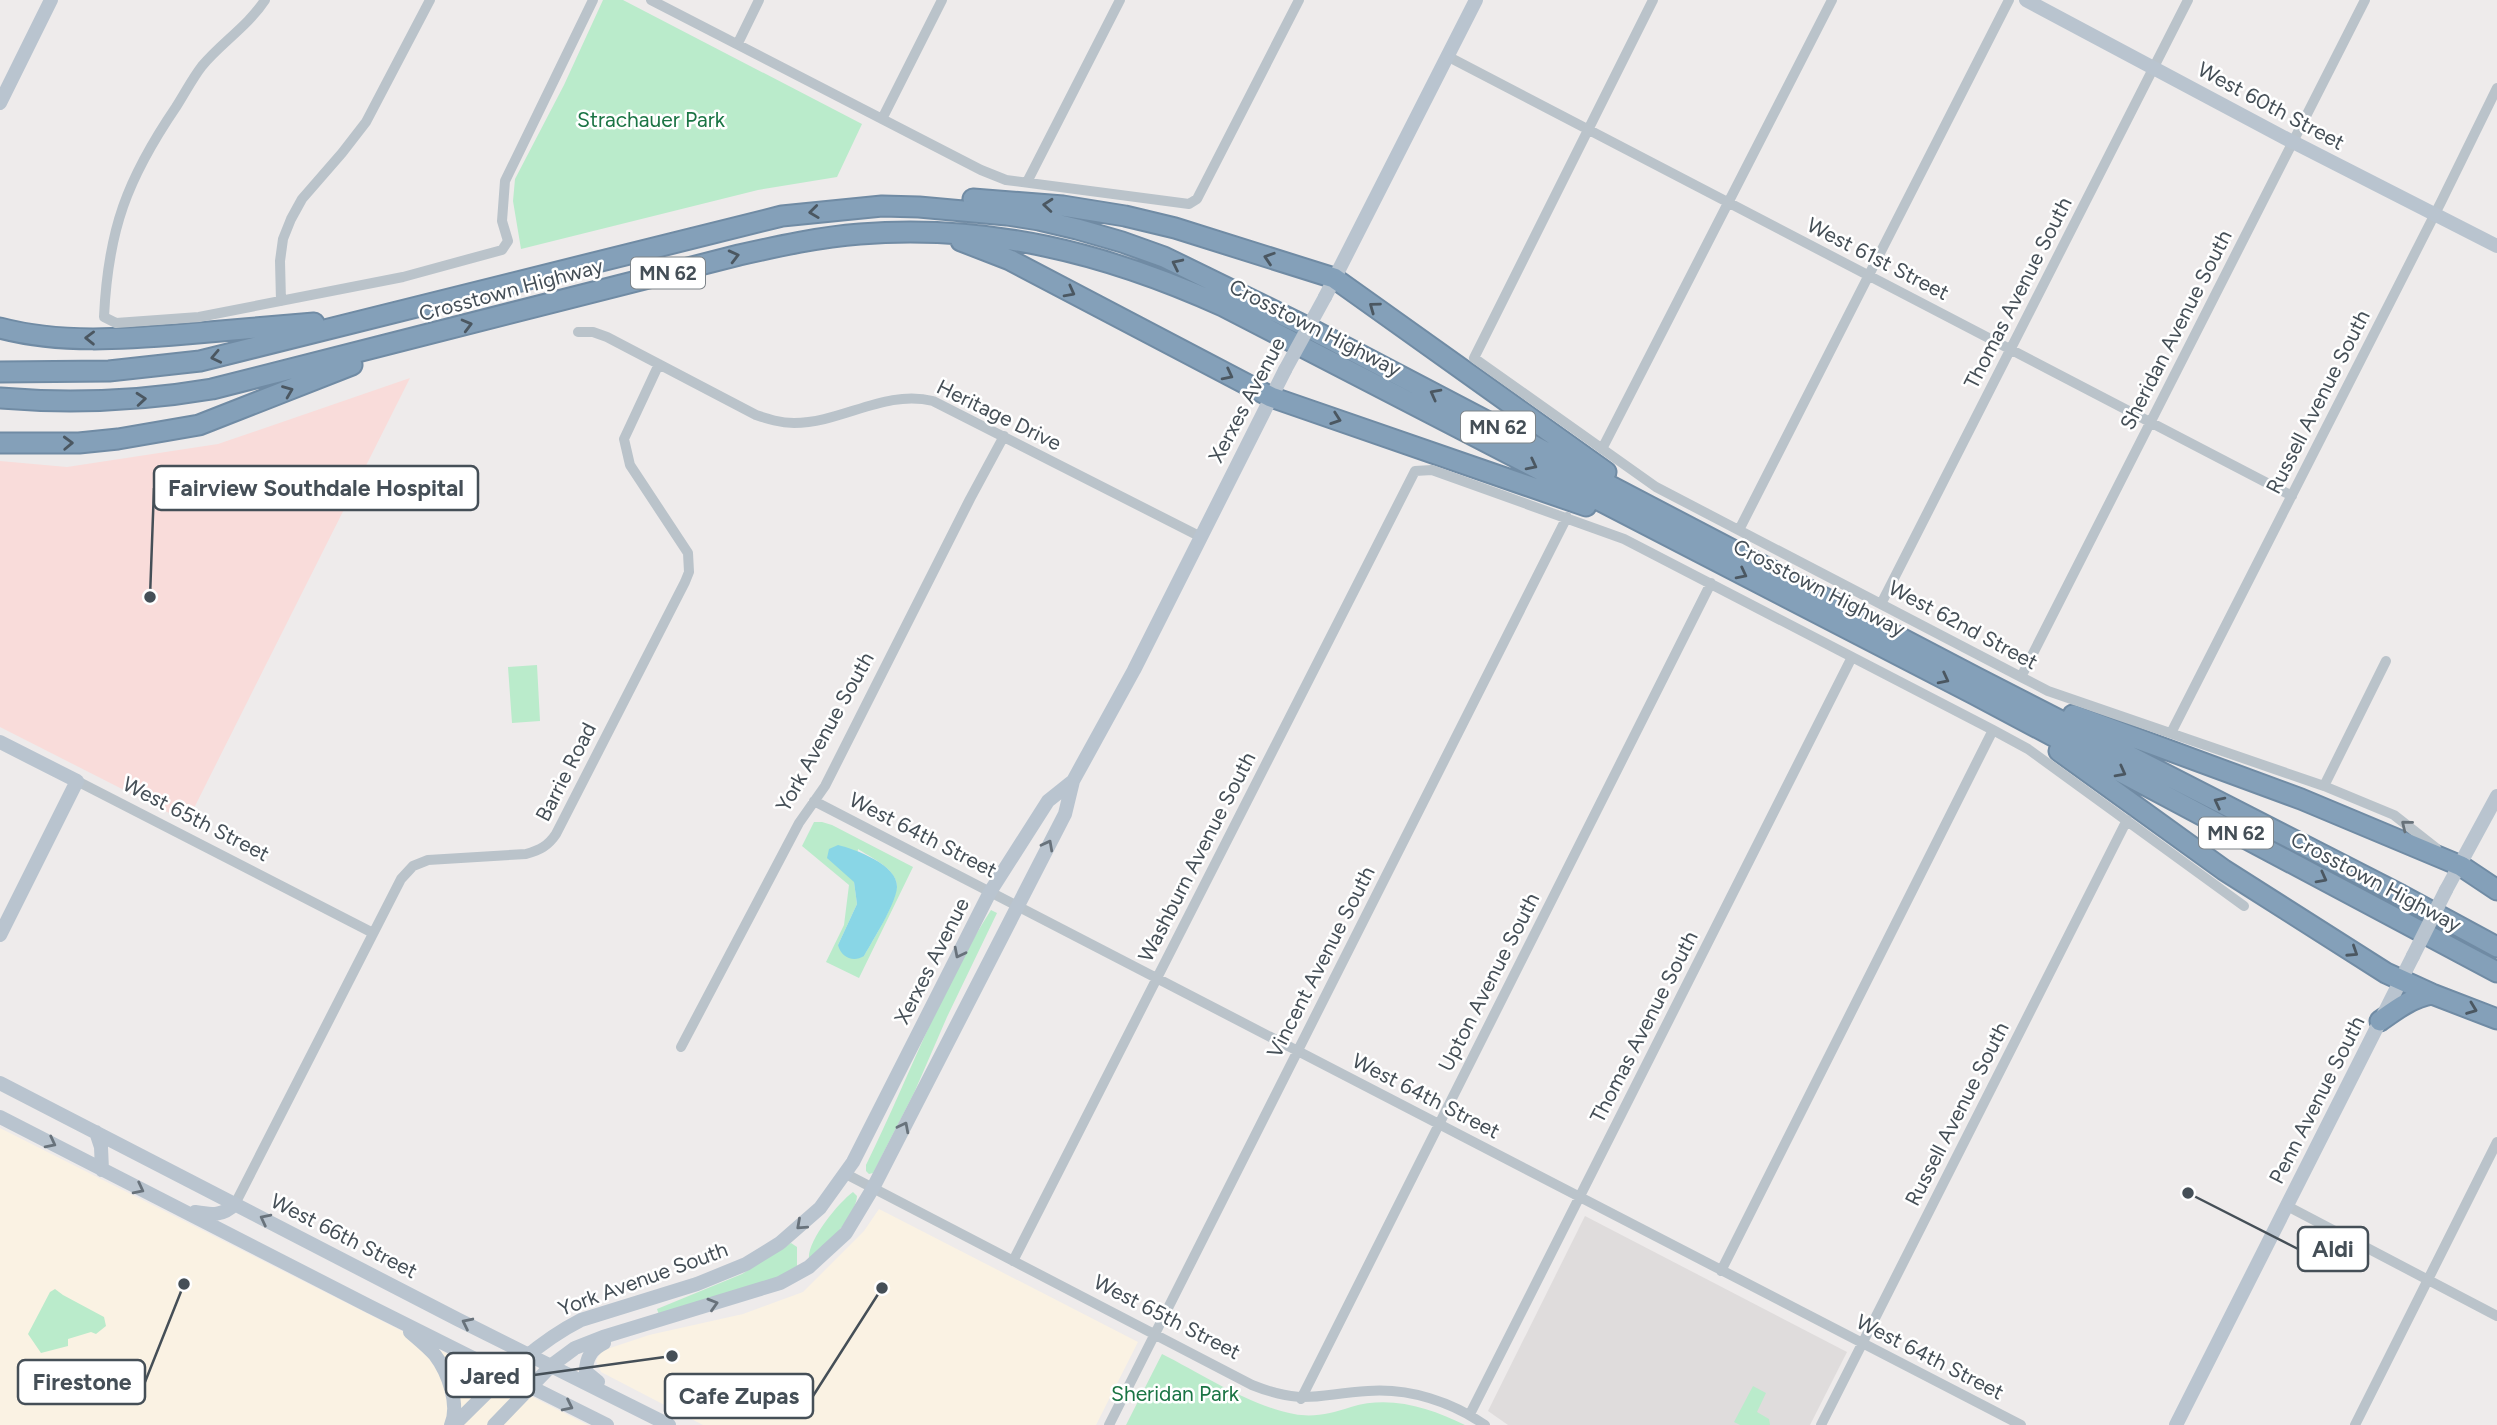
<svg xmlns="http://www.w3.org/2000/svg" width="2497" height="1425" font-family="Figtree,sans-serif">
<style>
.commercial{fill:#faf2e3}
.education{fill:#dfdcdc}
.medical{fill:#f9dcda}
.green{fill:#baebcb;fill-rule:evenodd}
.water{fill:#89d6e6}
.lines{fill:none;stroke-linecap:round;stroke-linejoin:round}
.highway-casing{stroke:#708ba4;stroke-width:23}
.street{stroke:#bac3ca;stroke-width:10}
.secondary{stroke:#b9c4cf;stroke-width:14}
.highway{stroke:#84a0b9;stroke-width:19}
.secondary-bridge{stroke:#b9c4cf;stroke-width:14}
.oneway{stroke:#4b5761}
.oneway2{stroke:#68727a}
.oneway3{stroke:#68727b}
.labels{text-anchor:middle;stroke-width:5;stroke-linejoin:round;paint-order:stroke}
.shield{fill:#fff;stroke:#7d8489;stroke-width:2}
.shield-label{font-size:19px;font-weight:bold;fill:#454f57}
.street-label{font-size:21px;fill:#454f57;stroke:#fff}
.park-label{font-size:21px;fill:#1a7444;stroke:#fff}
.leader{fill:none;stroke:#454f57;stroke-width:2.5}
.callout-dot{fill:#454f57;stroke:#fff;stroke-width:2.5}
.callout{fill:#fff;stroke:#454f57;stroke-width:2.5}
.callout-label{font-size:23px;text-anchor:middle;font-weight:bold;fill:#454f57}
</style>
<rect width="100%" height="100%" fill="#eeebeb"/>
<path class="commercial" d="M0 1128 588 1425H0Z
M879 1209 1138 1342 1096 1425H703L601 1372 596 1361 601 1351 649 1335 743 1314 803 1292 864 1231Z"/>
<path class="education" d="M1585 1216 1847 1352 1810 1425H1508L1488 1411Z"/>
<path class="medical" d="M410 378 187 822 0 727V461L67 467 218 444Z"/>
<path class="green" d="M603 0H623L862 124 837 177 758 190 521 249 513 201 515 179 564 85Z
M537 665 540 721 512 723 508 667Z
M814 822H822L832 825 913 867 859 978 826 962 844 925 849 885 802 846ZM858 849C870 857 891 866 896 881 901 897 872 941 864 956L838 945 857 904 854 882Z
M991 910 997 913 947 1017 914 1093 873 1173 869 1174 866 1171V1165C908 1080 940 989 991 910Z
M853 1192 857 1196C856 1216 825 1248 809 1259 807 1241 838 1203 853 1192Z
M791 1243 797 1247V1266L779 1277 659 1315 657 1309 742 1274Z
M55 1289 63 1295 104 1317 106 1326 96 1334 91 1332 68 1339V1346L41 1353 28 1334 50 1292Z
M1162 1354C1202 1374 1250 1406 1294 1414 1314 1418 1332 1413 1351 1407 1391 1395 1430 1408 1465 1425H1126Z
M1753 1386 1766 1393 1757 1412 1769 1419 1770 1425H1740L1734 1422Z"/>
<path class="water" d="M838 845C855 849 898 865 897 887 896 904 873 940 864 956 853 963 841 957 838 945L857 904 854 882 827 858 829 849Z"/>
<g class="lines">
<g class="highway-casing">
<path id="highway" d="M973 199 1063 206 1125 216 1175 228 1334 278 1606 472
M961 241 1010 260 1271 397 1586 506
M0 328C60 344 124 339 186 334 229 330 271 327 314 323
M0 372 109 371 200 361 782 216 882 206 919 207 1007 215 1039 220 1077 229 1122 242 1164 257 1305 326 1977 678 2401 895 2497 947
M0 398C72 404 141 401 212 389L739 255C779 246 820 237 860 234 990 224 1106 253 1223 306L1974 694 2497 972
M0 443H79L118 439 199 425 352 365
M2073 715 2301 799 2461 866 2497 890
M2059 751 2224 870 2386 973 2432 994 2497 1019
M2380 1021C2397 1009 2411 998 2432 994"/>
</g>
<path class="street" d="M265 0C248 26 221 43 202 66 192 79 185 93 176 107 127 179 108 230 104 317L116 323 199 317 403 277 502 250 508 241 502 221 505 181 593 0
M651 0 981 170 1006 180 1189 204 1197 199 1299 0
M1653 0 1474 358 1656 487 2021 677 2048 691 2324 786 2394 815 2436 848
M738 43 759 0
M1447 56 2292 496
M882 119 942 0
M1027 182 1120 0
M281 301 280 261 283 239 291 219 302 199 342 153 366 122 430 0
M578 332H593L607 337 756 415C768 419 780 423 794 423 842 423 885 389 933 401L1201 537
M1602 449 1832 0
M1739 530 2009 0
M1881 604 2188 0
M2021 677 2365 0
M2171 733 2441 202 2497 88
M77 781 373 933
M2324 786 2386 661
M814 801 2021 1425
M681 1047 799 823 825 786 970 499 1004 436
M846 1174 1252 1385C1305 1406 1317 1394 1368 1391 1410 1388 1452 1402 1485 1425
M235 1204 401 879 413 866 428 860 526 854C540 850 548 846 556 834L685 582 689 572 688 553 630 465 624 439 659 364
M2287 1206 2497 1316
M1013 1261 1415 471 1432 470 1624 539 1993 730 2028 749 2244 906
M1721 1271 1993 730
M1301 1399 1711 583
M1470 1414 1852 657
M1109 1425 1567 517
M1821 1425 2127 820
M2355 1425 2497 1142"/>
<path class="secondary" d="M2026 0 2285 138 2497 246
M0 103 51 0
M1325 297 1476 0
M0 742 77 781 0 935
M2446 890 2497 796
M0 1083 457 1319 669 1425
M0 1117 369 1306 607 1425
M96 1132 101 1147 102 1170
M195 1212C212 1215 223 1216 235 1204
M410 1332C418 1339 428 1347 435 1355 448 1372 460 1405 451 1425
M598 1382 586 1372C586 1357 592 1349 604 1343
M454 1425C494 1386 530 1346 581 1320L697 1284 746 1264 780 1243 820 1208 853 1162 990 892 1048 801 1073 781
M494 1425 552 1365 575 1348 603 1337 780 1283 809 1267 846 1233 873 1188 1065 814 1073 781 1134 670 1285 370
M2176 1425 2413 956"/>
<use href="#highway" class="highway"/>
<path class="secondary-bridge" d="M1285 370 1325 297
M2413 956 2446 890"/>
</g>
<defs><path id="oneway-chevron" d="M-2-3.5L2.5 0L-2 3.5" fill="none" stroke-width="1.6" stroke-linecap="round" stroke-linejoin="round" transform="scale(1.75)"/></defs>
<g class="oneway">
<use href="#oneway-chevron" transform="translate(1048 205) rotate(-175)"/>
<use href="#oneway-chevron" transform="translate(814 212) rotate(173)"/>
<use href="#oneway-chevron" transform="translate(734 256) rotate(-14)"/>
<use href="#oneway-chevron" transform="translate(1269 258) rotate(-162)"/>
<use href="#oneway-chevron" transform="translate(1177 264) rotate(-154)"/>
<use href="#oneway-chevron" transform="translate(1070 292) rotate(28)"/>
<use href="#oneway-chevron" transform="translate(1374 307) rotate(-144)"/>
<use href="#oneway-chevron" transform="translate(467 325) rotate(-15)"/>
<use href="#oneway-chevron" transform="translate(90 338) rotate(-179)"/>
<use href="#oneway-chevron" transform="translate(216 357) rotate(168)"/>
<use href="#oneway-chevron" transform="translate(1228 375) rotate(27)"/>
<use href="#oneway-chevron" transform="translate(288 391) rotate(-22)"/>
<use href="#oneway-chevron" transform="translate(1435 394) rotate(-152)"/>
<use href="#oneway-chevron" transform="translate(141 399) rotate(-5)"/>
<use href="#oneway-chevron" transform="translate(1336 419) rotate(19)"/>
<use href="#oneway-chevron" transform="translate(68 443) rotate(-2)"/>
<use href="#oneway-chevron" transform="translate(1532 465) rotate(27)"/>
<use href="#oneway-chevron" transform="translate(1742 574) rotate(27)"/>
<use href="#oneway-chevron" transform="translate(1944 679) rotate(27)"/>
<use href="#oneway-chevron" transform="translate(2121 772) rotate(28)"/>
<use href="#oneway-chevron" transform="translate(2219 802) rotate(-153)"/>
<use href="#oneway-chevron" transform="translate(2322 878) rotate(28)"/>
<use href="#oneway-chevron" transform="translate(2353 952) rotate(33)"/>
<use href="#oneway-chevron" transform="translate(2472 1009) rotate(21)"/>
</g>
<use class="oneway2" href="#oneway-chevron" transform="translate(2406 825) rotate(-141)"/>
<g class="oneway3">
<use href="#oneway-chevron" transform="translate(1048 845) rotate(-62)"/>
<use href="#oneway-chevron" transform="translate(959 953) rotate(117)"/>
<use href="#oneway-chevron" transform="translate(904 1127) rotate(-63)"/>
<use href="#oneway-chevron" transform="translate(51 1143) rotate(27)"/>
<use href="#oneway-chevron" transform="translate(139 1189) rotate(27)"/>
<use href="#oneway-chevron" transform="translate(265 1219) rotate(-153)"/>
<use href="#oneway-chevron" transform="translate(801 1225) rotate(138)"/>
<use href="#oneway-chevron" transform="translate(713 1304) rotate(-17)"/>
<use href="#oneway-chevron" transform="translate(467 1323) rotate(-154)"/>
<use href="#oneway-chevron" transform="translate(568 1406) rotate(26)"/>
</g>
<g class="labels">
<g class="shield">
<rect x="631" y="257.5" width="74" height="31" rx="5"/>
<rect x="1461" y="411.5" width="74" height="31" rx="5"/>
<rect x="2199" y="817.5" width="74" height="31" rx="5"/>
</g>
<g class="shield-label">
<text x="668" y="280">MN 62</text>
<text x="1498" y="434">MN 62</text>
<text x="2236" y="840">MN 62</text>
</g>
<g class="street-label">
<text transform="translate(2271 106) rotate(28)" y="7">West 60th Street</text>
<text transform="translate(1878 259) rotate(27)" y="7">West 61st Street</text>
<text transform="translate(511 290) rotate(-15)" y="7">Crosstown Highway</text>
<text transform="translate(2018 293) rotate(-63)" y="7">Thomas Avenue South</text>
<text transform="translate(1315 328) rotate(27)" y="7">Crosstown Highway</text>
<text transform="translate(2176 330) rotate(-63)" y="7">Sheridan Avenue South</text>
<text transform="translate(1247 400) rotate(-62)" y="7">Xerxes Avenue</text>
<text transform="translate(2318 402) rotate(-63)" y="7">Russell Avenue South</text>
<text transform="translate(999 415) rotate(26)" y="7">Heritage Drive</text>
<text transform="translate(1819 588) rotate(27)" y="7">Crosstown Highway</text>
<text transform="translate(1963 625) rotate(28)" y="7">West 62nd Street</text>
<text transform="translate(825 732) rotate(-61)" y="7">York Avenue South</text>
<text transform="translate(566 772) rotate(-63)" y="7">Barrie Road</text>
<text transform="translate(196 819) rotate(27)" y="7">West 65th Street</text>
<text transform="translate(923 835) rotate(27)" y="7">West 64th Street</text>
<text transform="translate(1197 857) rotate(-63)" y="7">Washburn Avenue South</text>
<text transform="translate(2376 882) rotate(28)" y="7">Crosstown Highway</text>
<text transform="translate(932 961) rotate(-63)" y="7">Xerxes Avenue</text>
<text transform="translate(1321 962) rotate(-63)" y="7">Vincent Avenue South</text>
<text transform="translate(1489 982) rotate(-63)" y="7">Upton Avenue South</text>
<text transform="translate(1644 1027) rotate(-63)" y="7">Thomas Avenue South</text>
<text transform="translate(1426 1096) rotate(27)" y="7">West 64th Street</text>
<text transform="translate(2317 1100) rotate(-63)" y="7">Penn Avenue South</text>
<text transform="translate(1957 1114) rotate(-63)" y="7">Russell Avenue South</text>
<text transform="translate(344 1236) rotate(27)" y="7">West 66th Street</text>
<text transform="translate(643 1279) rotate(-20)" y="7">York Avenue South</text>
<text transform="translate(1167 1317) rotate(27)" y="7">West 65th Street</text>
<text transform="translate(1930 1357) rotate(27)" y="7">West 64th Street</text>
</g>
<g class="park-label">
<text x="651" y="127">Strachauer Park</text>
<text x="1175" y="1401">Sheridan Park</text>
</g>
</g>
<path class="leader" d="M150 597L154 488M2188 1193L2298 1249M672 1356L534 1375M184 1284L145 1382M882 1288L813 1396"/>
<g class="callout-dot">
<circle cx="150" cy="597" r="7"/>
<circle cx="2188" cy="1193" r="7"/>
<circle cx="672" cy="1356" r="7"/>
<circle cx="184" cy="1284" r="7"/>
<circle cx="882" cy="1288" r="7"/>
</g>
<g class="callout">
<rect x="154" y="466" width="324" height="44" rx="7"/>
<rect x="2298" y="1227" width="70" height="44" rx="7"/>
<rect x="446" y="1353" width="88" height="44" rx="7"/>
<rect x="18" y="1360" width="127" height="44" rx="7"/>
<rect x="665" y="1374" width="148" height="44" rx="7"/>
</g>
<g class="callout-label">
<text x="316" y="496">Fairview Southdale Hospital</text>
<text x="2333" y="1257">Aldi</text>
<text x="490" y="1384">Jared</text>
<text x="82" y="1390">Firestone</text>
<text x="739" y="1404">Cafe Zupas</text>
</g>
</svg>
